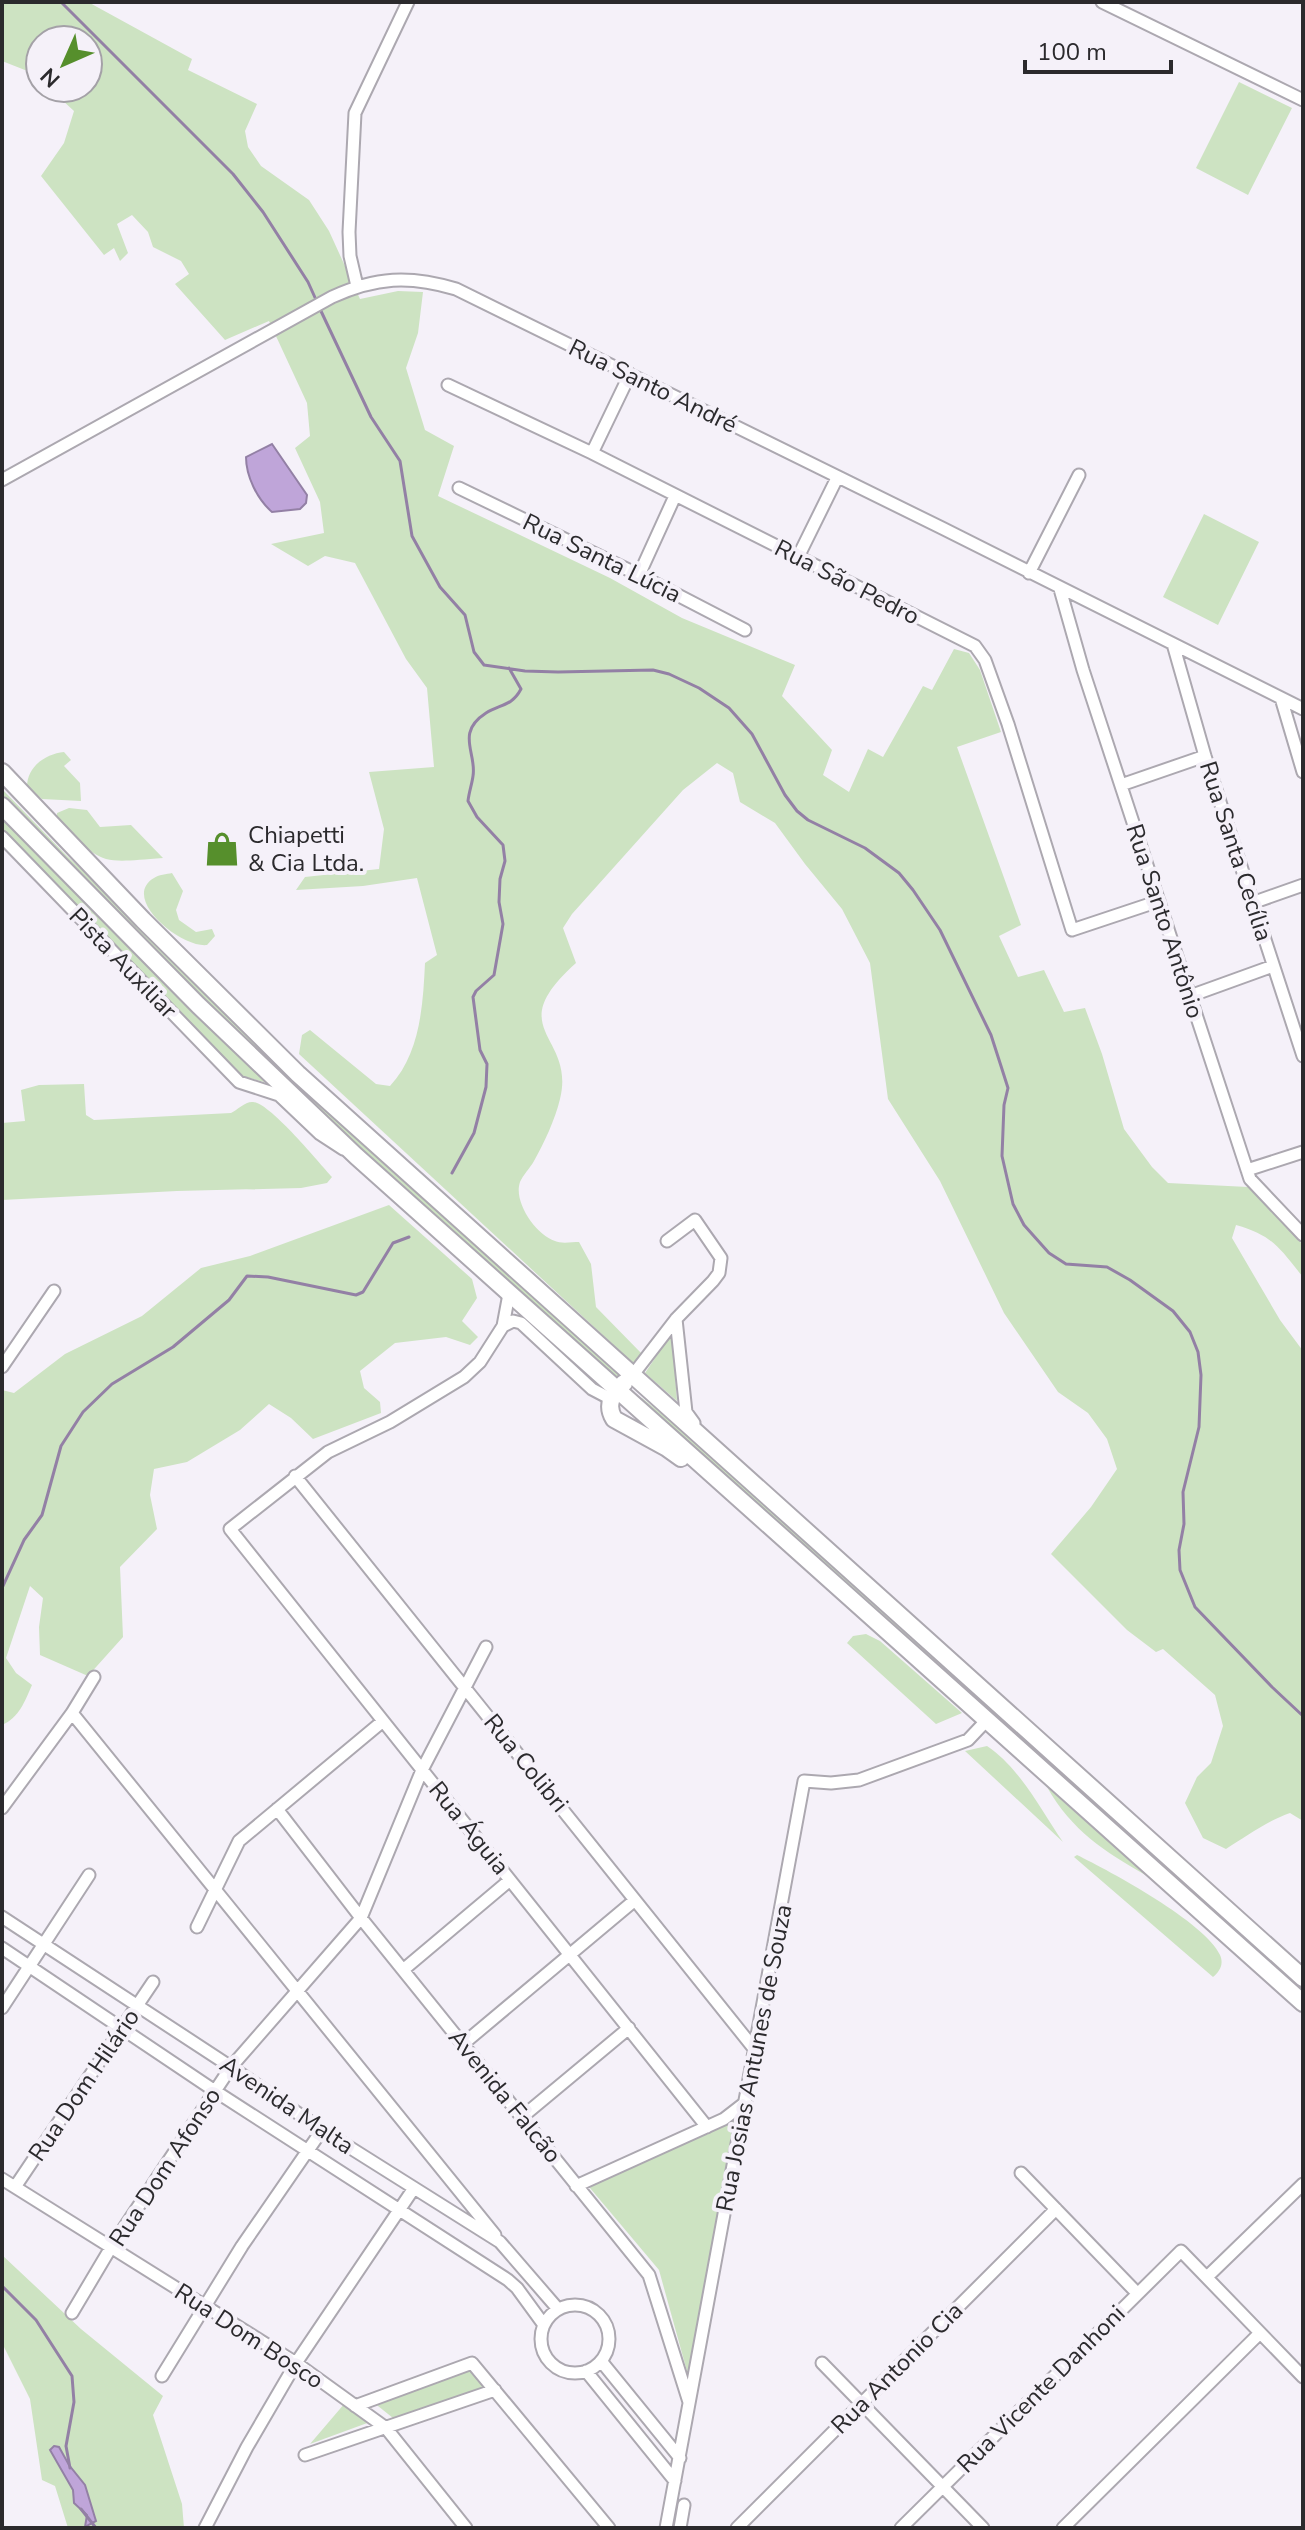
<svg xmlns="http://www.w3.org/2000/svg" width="1305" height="2530" font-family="'Nunito Sans',sans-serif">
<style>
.green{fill:#cde3c2}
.water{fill:#bfa5d9;stroke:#9380a5;stroke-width:2}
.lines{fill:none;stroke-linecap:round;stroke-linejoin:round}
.stream{stroke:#9380a5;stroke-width:3}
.minor-casing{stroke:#aca8b0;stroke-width:15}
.highway-casing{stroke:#aca8b0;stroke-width:20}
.minor{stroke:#fff;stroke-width:11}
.highway{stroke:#fff;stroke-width:16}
.labels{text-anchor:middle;stroke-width:8;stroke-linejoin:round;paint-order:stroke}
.street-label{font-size:24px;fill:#2b2a2d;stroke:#f5f1f9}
.poi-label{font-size:24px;fill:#2b2a2d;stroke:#f5f1f9;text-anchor:start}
</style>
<rect width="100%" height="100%" fill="#f5f1f9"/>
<path class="green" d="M2 2H88L192 59 188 70 257 104 245 131 248 147 261 166 309 200 329 231 360 299 398 291 423 292 418 333 406 368 425 430 454 446 438 496 610 578 682 618 795 665 782 696 832 750 823 775 849 792 868 749 883 757 923 686 932 690 954 649 969 653 980 670 1001 732 957 747 1021 925 999 936 1018 977 1044 970 1064 1012 1085 1008 1102 1054 1124 1129 1152 1167 1168 1183 1248 1187 1303 1245V1277C1279 1248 1274 1236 1236 1225L1232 1238 1280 1320 1303 1351V1821L1290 1813C1269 1820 1245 1837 1226 1849L1203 1838 1185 1803 1197 1777 1211 1763 1223 1726 1215 1695 1163 1649 1156 1652 1127 1630 1051 1554 1091 1507 1117 1469 1107 1439 1088 1413 1058 1392 1004 1313 940 1181 888 1099 870 963 842 909 805 864 775 823 740 802 733 773 717 763 683 790 572 914 563 928 576 963C500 1031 576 1034 560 1099 555 1120 544 1143 534 1161 530 1168 523 1175 520 1182 513 1202 536 1235 555 1241 561 1244 572 1242 579 1242L591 1264 596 1307 643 1355 633 1363 299 1054 302 1035 310 1030 376 1084 390 1086C420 1054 423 1006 425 963L437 955 417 878 363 886 296 890 305 877 379 869 384 829 369 772 434 767 427 688 406 659 355 563 325 556 308 566 271 544 324 533 320 502 295 448 310 436 307 403 269 321 225 340 175 284 189 274 181 261 153 247 148 232 132 215 117 224 128 253 120 261 114 248 104 255 41 176 64 143 74 111 49 88H88V40H40V80L30 72 2 61Z
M1239 82 1292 108 1248 195 1196 168Z
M1204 514 1259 542 1218 625 1163 597Z
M64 752 71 760 64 766 80 783 81 801 42 799 27 787C27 766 46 754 64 752Z
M2 789 66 855 620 1372 619 1377 615 1378 337 1130 123 922 2 798Z
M69 808 87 810 100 827 131 825 163 858C99 863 103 866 57 819V813Z
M2 813 268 1083 239 1075 2 830Z
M172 873 183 891 176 910 179 920 196 932 212 929 215 936 207 945C181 948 120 898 154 878 158 875 167 874 172 873Z
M84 1084 86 1115 94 1120 231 1113C237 1110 246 1101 253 1102 270 1103 319 1163 332 1177L327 1183 301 1188 177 1191 2 1200V1123L25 1121 21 1090 39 1085Z
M389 1205 472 1279 477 1298 462 1321 478 1337 470 1345 446 1337 395 1343 360 1371 364 1388 380 1402 381 1413 313 1439 291 1418 269 1404 240 1430 187 1462 154 1469 150 1495 157 1529 120 1567 123 1637 88 1676 40 1655 39 1627 43 1598 30 1586 6 1658 16 1673 32 1685C25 1701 19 1718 2 1725V1390L14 1393 65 1354 142 1316 201 1268 250 1256Z
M672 1333 677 1401 645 1373Z
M632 1396 642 1398 770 1501 1303 1981V1993L762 1508Z
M866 1634 880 1641 962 1713 936 1724 847 1643 853 1636Z
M987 1746C1020 1768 1041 1810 1063 1842L965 1751Z
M1047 1787 1147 1876C1104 1851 1072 1831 1047 1787Z
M1077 1855C1110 1871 1206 1923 1220 1955 1224 1964 1220 1971 1213 1977L1074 1857Z
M741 2113 690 2382 659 2270 590 2188 591 2184Z
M2 2255 81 2329 163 2396 153 2415 182 2504 184 2528H68L55 2486 42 2480 30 2399 2 2343Z
M470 2367 486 2386 393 2418 373 2402Z
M345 2403 370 2422 310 2444Z"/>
<path class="water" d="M272 444 307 495 306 503 300 509 272 512C257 499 246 476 246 457Z
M54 2446 59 2447 69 2465 85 2485 96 2521 85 2527 87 2515 74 2503 73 2490 50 2450Z"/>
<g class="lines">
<path class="stream" d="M61 2 233 174 263 212 308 282 317 302
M320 309 371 417 400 461 412 536 440 587 465 615 474 652 484 665 525 671 558 672 653 670 669 674 699 688 729 708 752 734 785 795 797 811 808 820 865 848 899 873 913 890 940 930 991 1035 1001 1066 1008 1088 1004 1105 1002 1156 1013 1204 1024 1225 1049 1253 1066 1264 1107 1267 1130 1280 1173 1311 1190 1332 1198 1352 1201 1375 1199 1427 1183 1492 1184 1524 1179 1550 1180 1570 1195 1607 1272 1687 1303 1716
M452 1173 474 1133 486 1087 487 1064 480 1050 473 997 476 991 494 975 503 924 499 902 500 879 505 861 503 845 477 817 468 801C469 792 472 784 473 776 477 753 455 733 486 713 501 704 512 706 521 689L509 668
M2 1588 24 1540 42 1515 61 1446 83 1412 112 1384 173 1347 229 1300 247 1276 268 1277 356 1295 363 1292 393 1243 409 1237
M2 2286 36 2320 72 2376 74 2402 66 2446 70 2468
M81 2509 96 2528"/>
<g class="minor-casing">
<path id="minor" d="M1102 2 1303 100
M357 286 350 256 349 232 355 113 408 2
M448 385 592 453 975 646 985 660 1008 724 1072 930 1159 901
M592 453 630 374
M2 480 332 297C376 277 409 275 456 289L942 528 1303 709
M459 488 639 575 745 630
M798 557 837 478
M1029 573 1079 475
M639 575 675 496
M1060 589 1083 670 1250 1179 1303 1235
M1173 644 1205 756 1303 1056
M1281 698 1303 772
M1121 785 1205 756
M2 837 239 1082 279 1095 320 1134 343 1149
M1252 903 1303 885
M1190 996 1273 966
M1247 1170 1303 1152
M676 1319 686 1412 694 1423
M503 1326 509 1294
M2 1367 54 1291
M632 1376 676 1319 713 1281 719 1273 721 1258 695 1220 667 1241
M611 1399 592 1389 521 1323 513 1321 503 1326 480 1362 464 1377 390 1422 328 1452 230 1529 707 2127
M295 1476 756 2051
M72 1713 495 2235
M2 1808 72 1713 94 1677
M277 1809 361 1918 649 2275 689 2402
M2 1917 231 2067 322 2130 500 2242 558 2309
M197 1927 239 1841 383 1721
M2 1948 215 2091 508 2280 517 2288 544 2325
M403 1970 510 1880
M2 2008 89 1875
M463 2044 635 1900
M522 2117 629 2028
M1021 2173 1137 2293
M2 2179 296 2363 386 2428 466 2528
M576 2186 724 2119 746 2102
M15 2187 153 1982
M1207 2277 1303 2184
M541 2339a34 34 0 1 1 68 0a34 34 0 1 1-68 0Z
M72 2313 110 2249 231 2067 361 1918 422 1770 486 1647
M601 2361 680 2458
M822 2363 983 2528
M586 2371 675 2481
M162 2376 242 2246 322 2130
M355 2406 472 2363 609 2528
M305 2455 495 2390
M205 2528 247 2447 296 2363 414 2188
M666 2528 804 1781 831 1783 859 1780 968 1740 986 1721
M680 2528 684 2505
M737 2528 1056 2209
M901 2528 1181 2251 1303 2377
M1063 2528 1260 2333"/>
</g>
<g class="highway-casing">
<path id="highway" d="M2 772 143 920 298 1074 1303 1978
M2 806 198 1005 356 1156 1303 2003
M624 1383C613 1393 605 1404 614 1419L667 1448 681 1458"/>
</g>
<use href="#minor" class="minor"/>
<use href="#highway" class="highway"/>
</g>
<defs>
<g id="shop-bare" transform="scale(2.76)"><path d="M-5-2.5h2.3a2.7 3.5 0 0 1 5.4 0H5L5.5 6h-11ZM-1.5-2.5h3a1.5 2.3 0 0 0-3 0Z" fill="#568f2c" stroke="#f5f1f9" stroke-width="2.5" paint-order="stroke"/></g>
</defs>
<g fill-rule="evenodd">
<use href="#shop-bare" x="222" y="849"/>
</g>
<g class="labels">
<g class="street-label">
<text transform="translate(653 386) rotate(26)" y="8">Rua Santo André</text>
<text transform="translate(602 558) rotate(26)" y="8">Rua Santa Lúcia</text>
<text transform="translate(847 582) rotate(27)" y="8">Rua São Pedro</text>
<text transform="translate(1236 851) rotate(72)" y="8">Rua Santa Cecília</text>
<text transform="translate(1165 921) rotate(72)" y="8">Rua Santo Antônio</text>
<text transform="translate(123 963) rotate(46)" y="8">Pista Auxiliar</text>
<text transform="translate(526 1763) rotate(51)" y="8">Rua Colibri</text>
<text transform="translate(469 1828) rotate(51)" y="8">Rua Águia</text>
<text transform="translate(754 2058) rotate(-79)" y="8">Rua Josias Antunes de Souza</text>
<text transform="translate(84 2085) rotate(-56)" y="8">Rua Dom Hilário</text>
<text transform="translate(505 2096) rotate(51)" y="8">Avenida Falcão</text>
<text transform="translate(287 2105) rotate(34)" y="8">Avenida Malta</text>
<text transform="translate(165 2167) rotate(-57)" y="8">Rua Dom Afonso</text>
<text transform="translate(249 2336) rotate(33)" y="8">Rua Dom Bosco</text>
<text transform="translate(897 2368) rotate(-45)" y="8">Rua Antonio Cia</text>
<text transform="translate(1041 2389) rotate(-45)" y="8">Rua Vicente Danhoni</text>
</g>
<g class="poi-label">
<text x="248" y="843">Chiapetti<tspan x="248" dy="28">&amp; Cia Ltda.</tspan></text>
</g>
</g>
<rect width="1305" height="2530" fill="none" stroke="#2b2a2d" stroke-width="8"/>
<g transform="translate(64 64) rotate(225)"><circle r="38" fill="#f5f1f9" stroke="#a4a1a7" stroke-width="2"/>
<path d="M0-6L14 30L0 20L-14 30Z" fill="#568f2c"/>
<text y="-12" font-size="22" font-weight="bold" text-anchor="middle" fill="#2b2a2d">N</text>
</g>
<path d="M1025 60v12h146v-12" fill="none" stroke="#2b2a2d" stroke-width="4"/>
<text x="1037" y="60" font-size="24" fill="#2b2a2d" stroke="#f5f1f9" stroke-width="6" paint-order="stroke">100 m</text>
</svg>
